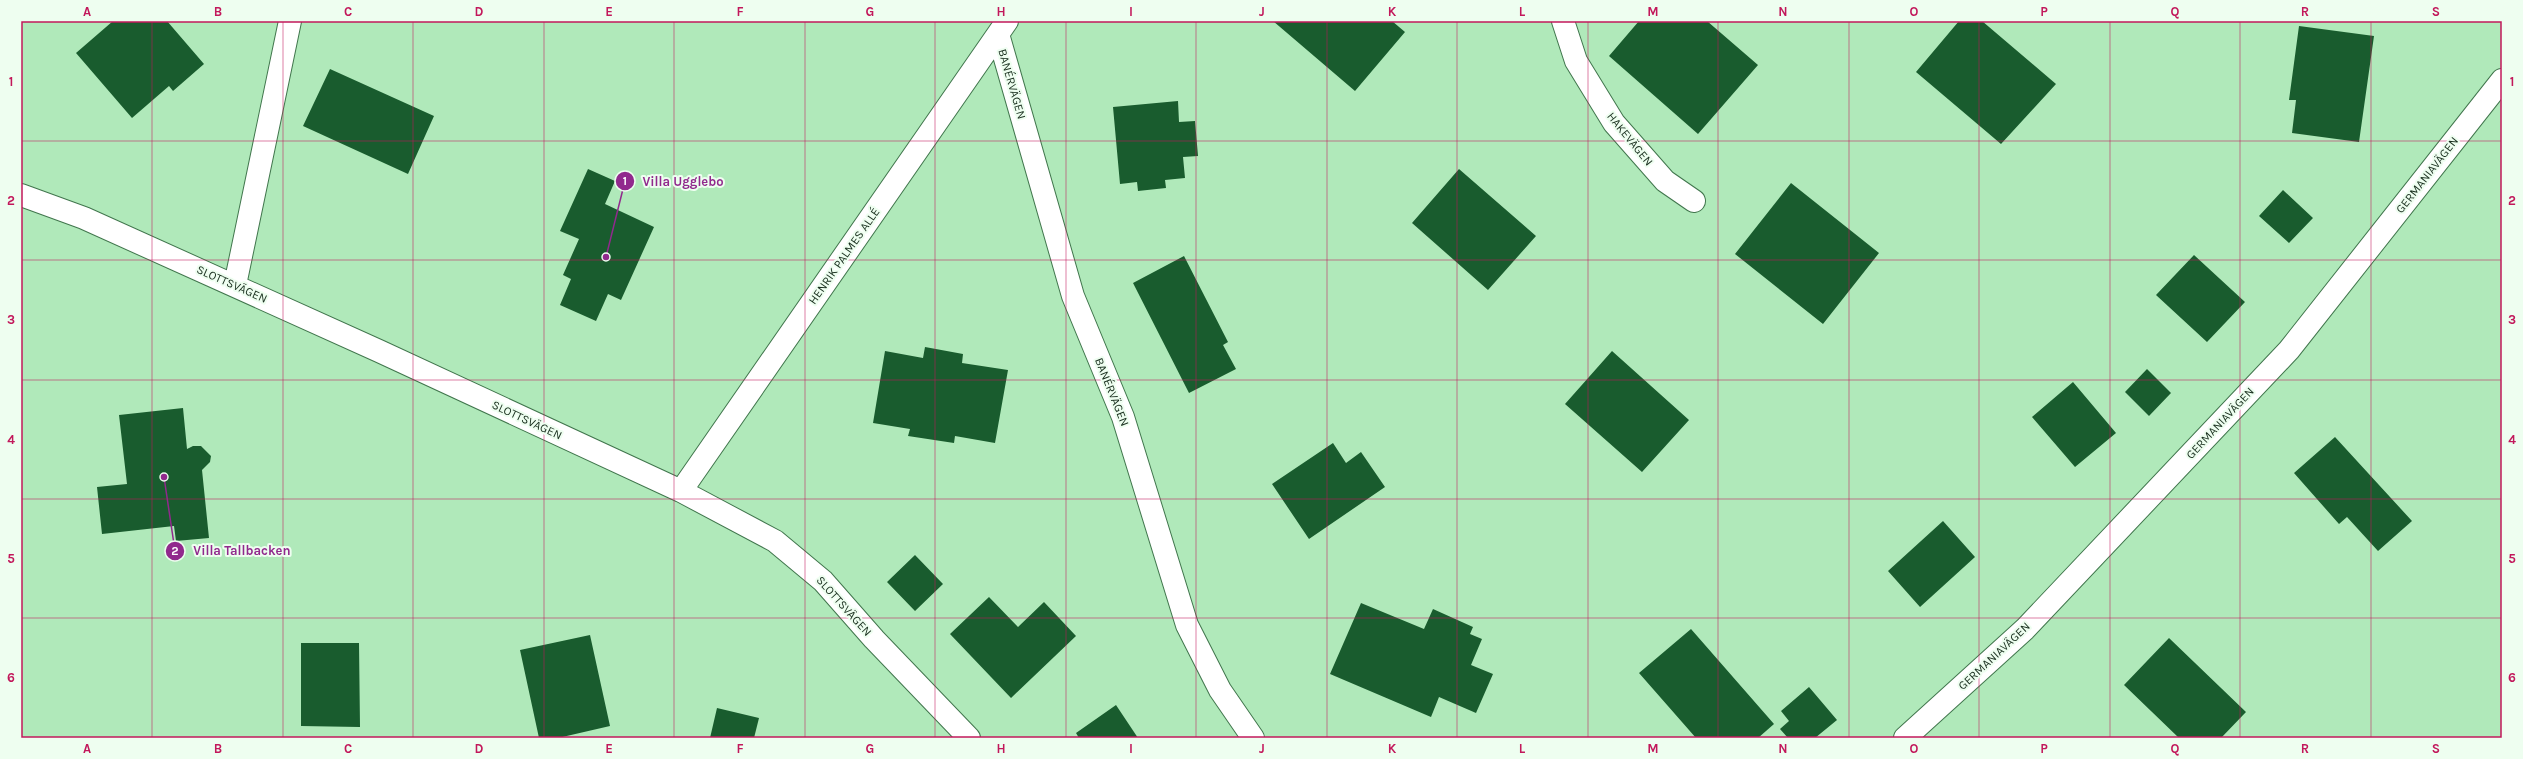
<svg xmlns="http://www.w3.org/2000/svg" width="2523" height="759" font-family="Karla,sans-serif">
<style>
.building{fill:#195c2e}
.lines{fill:none;stroke-linecap:round;stroke-linejoin:round}
.street-casing{stroke:#41764d;stroke-width:24}
.street{stroke:#fff;stroke-width:22}
.grid{fill:none;stroke:#c2185b;stroke-width:1;stroke-opacity:0.55}
.labels{text-anchor:middle;stroke-width:4;stroke-linejoin:round;paint-order:stroke}
.street-label{font-size:12px;fill:#1a301f;stroke:#eefef0}
.leader{fill:none;stroke:#91298d;stroke-width:1.5}
.callout-dot{fill:#91298d;stroke:#eefef0;stroke-width:1.5}
.mark-label{font-size:12px;text-anchor:middle;font-weight:bold;fill:#fff}
.callout-label{font-size:13px;text-anchor:middle;font-weight:bold;fill:#91298d;stroke:#eefef0;stroke-width:4;stroke-linejoin:round;paint-order:stroke}
.neatline{fill:none;stroke:#c2185b;stroke-width:1.5}
.grid-label{font-size:13px;text-anchor:middle;font-weight:bold;fill:#c2185b}
</style>
<rect width="100%" height="100%" fill="#b0e9ba"/>
<path class="building" d="M113 21H167L204 64 173 91 169 86 132 118 76 53Z
M1273 21H1392L1405 32 1355 91Z
M1639 21H1707L1758 65 1698 134 1609 56Z
M1959 21H1982L2056 84 2001 144 1916 72Z
M2299 26 2374 36 2359 142 2292 133 2296 100H2289Z
M330 69 434 116 408 174 303 126Z
M1178 101 1179 122 1195 121 1198 156 1183 157 1185 178 1165 180 1166 188 1138 191 1137 182 1120 184 1113 107Z
M588 169 615 181 605 204 654 227 621 300 608 294 596 321 560 305 571 279 563 275 579 239 560 231Z
M1459 169 1536 236 1488 290 1412 223Z
M1791 183 1879 253 1823 324 1735 254Z
M2283 190 2313 218 2289 243 2259 216Z
M2194 255 2245 302 2207 342 2156 295Z
M1184 256 1228 342 1223 345 1236 369 1189 393 1133 283Z
M925 347 963 354 962 363 1008 370 995 443 955 436 954 443 908 436 910 429 873 423 885 351 923 358Z
M1612 351 1689 420 1642 472 1565 404Z
M2147 369 2171 393 2149 416 2125 392Z
M2073 382 2116 433 2075 467 2032 417Z
M183 408 187 449 193 446H201L211 456 210 462 202 470 209 538 176 541 174 526 102 534 97 487 127 484 119 415Z
M2335 437 2412 521 2378 551 2347 517 2339 524 2294 473Z
M1333 443 1346 463 1361 452 1385 487 1309 539 1272 484Z
M1943 521 1975 557 1920 607 1888 571Z
M915 555 943 584 915 611 887 582Z
M989 597 1018 627 1044 602 1076 636 1011 698 950 634Z
M1361 603 1424 629 1433 609 1473 627 1470 634 1482 639 1471 665 1493 674 1476 713 1439 697 1431 717 1330 674Z
M1691 629 1774 724 1758 738H1696L1639 673Z
M590 635 610 726 558 738H539L520 650Z
M2169 638 2246 712 2221 738H2179L2124 685Z
M301 643H359L360 727 301 726Z
M1809 687 1837 720 1815 738H1788L1780 729 1789 721 1781 711Z
M1116 705 1138 738H1079L1076 733Z
M717 708 759 718 754 738H710Z"/>
<g class="lines">
<g class="street-casing">
<path id="street" d="M1563 21 1576 61 1614 123 1665 181 1694 201
M998 34 1073 296 1123 417 1187 625 1220 690 1253 738
M21 195 84 218 379 351 681 491 775 541 823 581 874 639 969 738
M235 285 290 21
M681 491 1007 21
M1905 738 2025 629 2289 350 2502 80"/>
</g>
<use href="#street" class="street"/>
</g>
<path class="grid" d="M152 21V738M283 21V738M413 21V738M544 21V738M674 21V738M805 21V738M935 21V738M1066 21V738M1196 21V738M1327 21V738M1457 21V738M1588 21V738M1718 21V738M1849 21V738M1979 21V738M2110 21V738M2240 21V738M2371 21V738M21 141H2502M21 260H2502M21 380H2502M21 499H2502M21 618H2502"/>
<g class="labels">
<g class="street-label">
<text transform="translate(1012 84) rotate(74)" y="4">BANÉRVÄGEN</text>
<text transform="translate(1630 139) rotate(51)" y="4">HAKEVÄGEN</text>
<text transform="translate(2427 175) rotate(-52)" y="4">GERMANIAVÄGEN</text>
<text transform="translate(844 256) rotate(-55)" y="4">HENRIK PALMES ALLÉ</text>
<text transform="translate(232 284) rotate(24)" y="4">SLOTTSVÄGEN</text>
<text transform="translate(1112 392) rotate(68)" y="4">BANÉRVÄGEN</text>
<text transform="translate(527 420) rotate(25)" y="4">SLOTTSVÄGEN</text>
<text transform="translate(2220 423) rotate(-47)" y="4">GERMANIAVÄGEN</text>
<text transform="translate(844 606) rotate(48)" y="4">SLOTTSVÄGEN</text>
<text transform="translate(1994 656) rotate(-43)" y="4">GERMANIAVÄGEN</text>
</g>
</g>
<path class="leader" d="M606 257L625 181M164 477L175 551"/>
<g class="callout-dot">
<circle cx="606" cy="257" r="4"/>
<circle cx="164" cy="477" r="4"/>
<circle cx="625" cy="181" r="10"/>
<circle cx="175" cy="551" r="10"/>
</g>
<g class="mark-label">
<text x="625" y="185">1</text>
<text x="175" y="555">2</text>
</g>
<g class="callout-label">
<text x="683" y="186">Villa Ugglebo</text>
<text x="242" y="555">Villa Tallbacken</text>
</g>
<rect width="2523" height="759" fill="none" stroke="#eefef0" stroke-width="44"/>
<rect x="22" y="22" width="2479" height="715" class="neatline"/>
<g class="grid-label">
<text x="87" y="16">A</text>
<text x="218" y="16">B</text>
<text x="348" y="16">C</text>
<text x="479" y="16">D</text>
<text x="609" y="16">E</text>
<text x="740" y="16">F</text>
<text x="870" y="16">G</text>
<text x="1001" y="16">H</text>
<text x="1131" y="16">I</text>
<text x="1262" y="16">J</text>
<text x="1392" y="16">K</text>
<text x="1522" y="16">L</text>
<text x="1653" y="16">M</text>
<text x="1783" y="16">N</text>
<text x="1914" y="16">O</text>
<text x="2044" y="16">P</text>
<text x="2175" y="16">Q</text>
<text x="2305" y="16">R</text>
<text x="2436" y="16">S</text>
<text x="11" y="86">1</text>
<text x="2512" y="86">1</text>
<text x="11" y="205">2</text>
<text x="2512" y="205">2</text>
<text x="11" y="324">3</text>
<text x="2512" y="324">3</text>
<text x="11" y="444">4</text>
<text x="2512" y="444">4</text>
<text x="11" y="563">5</text>
<text x="2512" y="563">5</text>
<text x="11" y="682">6</text>
<text x="2512" y="682">6</text>
<text x="87" y="753">A</text>
<text x="218" y="753">B</text>
<text x="348" y="753">C</text>
<text x="479" y="753">D</text>
<text x="609" y="753">E</text>
<text x="740" y="753">F</text>
<text x="870" y="753">G</text>
<text x="1001" y="753">H</text>
<text x="1131" y="753">I</text>
<text x="1262" y="753">J</text>
<text x="1392" y="753">K</text>
<text x="1522" y="753">L</text>
<text x="1653" y="753">M</text>
<text x="1783" y="753">N</text>
<text x="1914" y="753">O</text>
<text x="2044" y="753">P</text>
<text x="2175" y="753">Q</text>
<text x="2305" y="753">R</text>
<text x="2436" y="753">S</text>
</g>
</svg>
